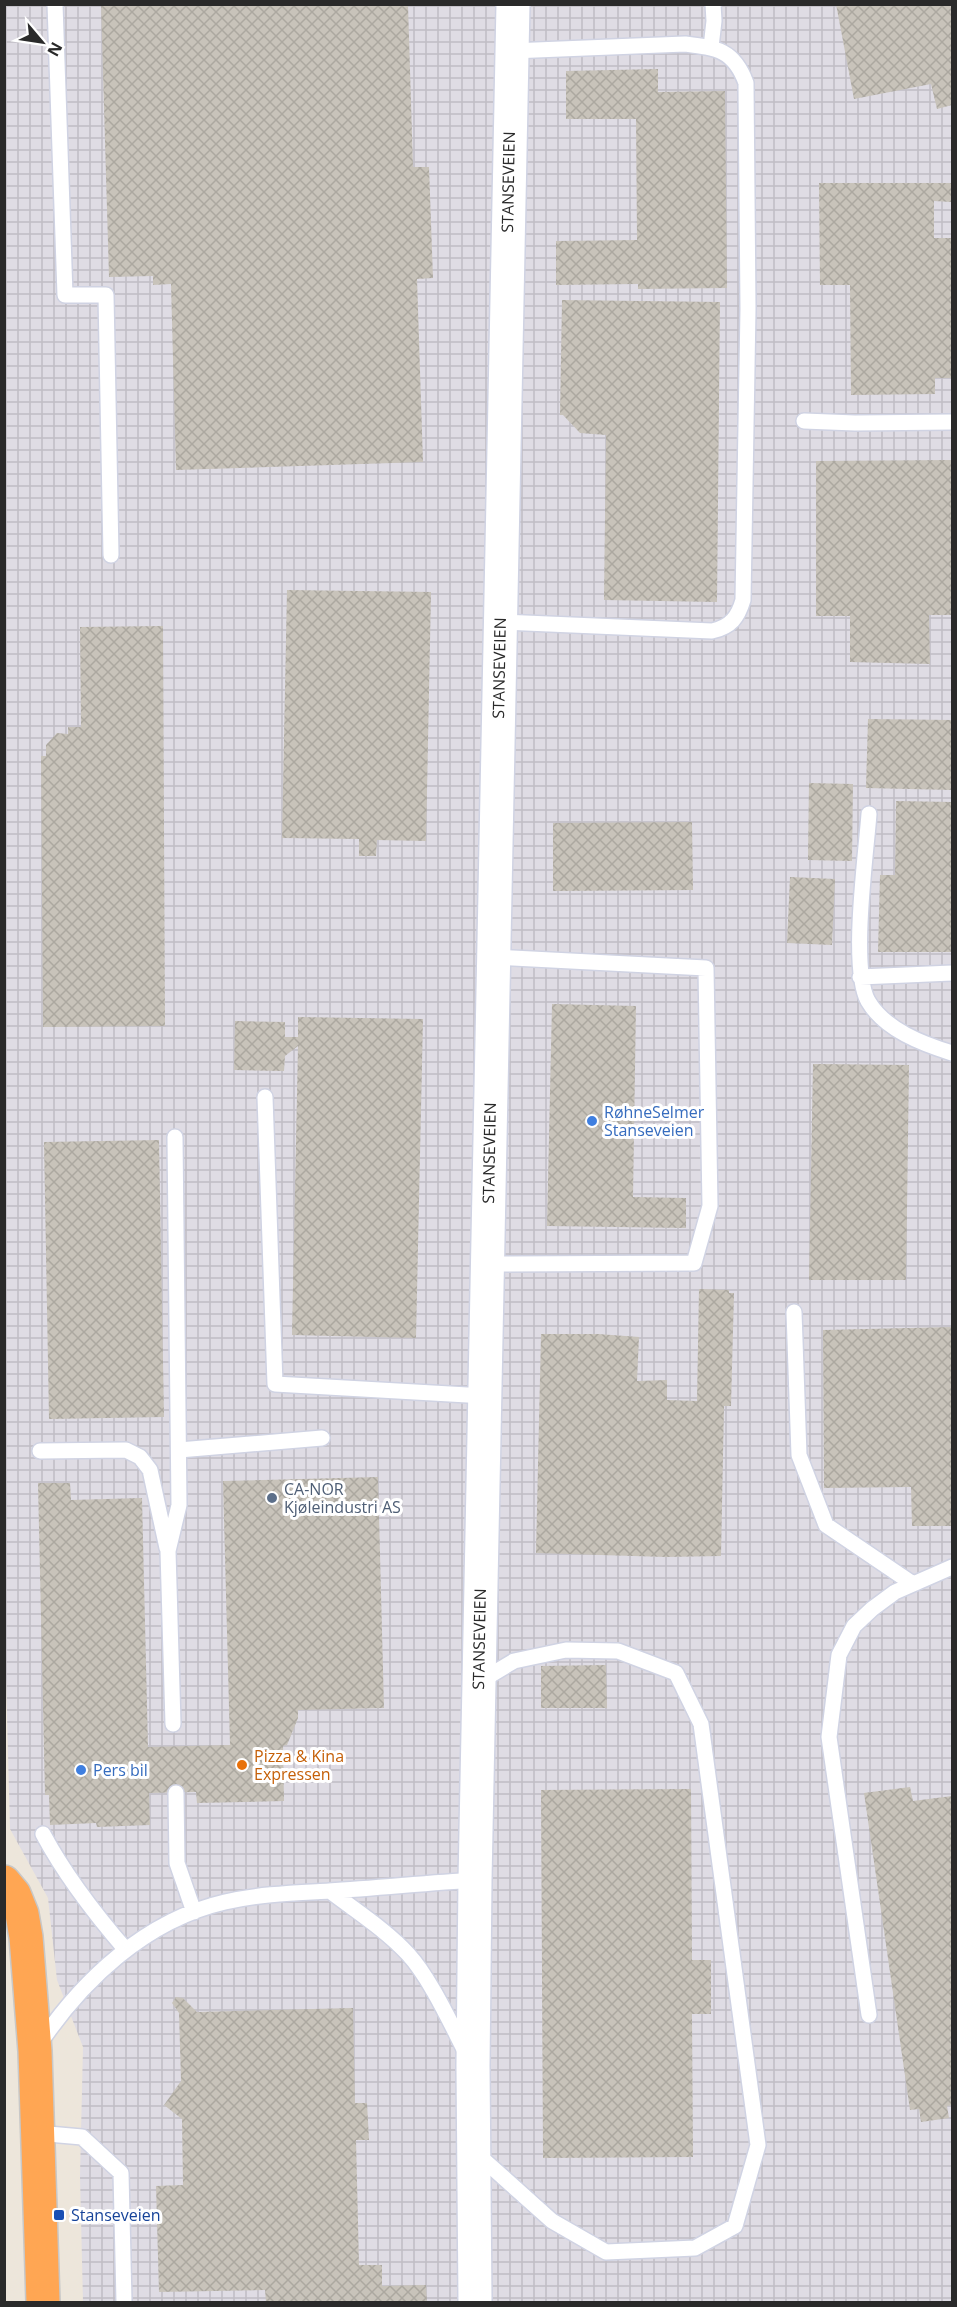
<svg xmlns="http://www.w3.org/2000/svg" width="957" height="2307" font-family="'Open Sans',sans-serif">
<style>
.industrial{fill:url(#industrial-grid)}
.building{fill:url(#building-cross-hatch)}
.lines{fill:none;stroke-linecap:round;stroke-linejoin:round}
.lane-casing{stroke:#d0d3e3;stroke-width:18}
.secondary-casing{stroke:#d0d3e3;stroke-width:36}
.highway-casing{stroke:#c8c8c8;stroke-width:36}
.lane{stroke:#fff;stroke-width:15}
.secondary{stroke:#fff;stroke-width:33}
.highway{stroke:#ffa653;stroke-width:33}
.shop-dot{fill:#3f7fe0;stroke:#fff;stroke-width:2}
.service-dot{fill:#5c6f8a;stroke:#fff;stroke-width:2}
.food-dot{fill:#e8710a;stroke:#fff;stroke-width:2}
.transit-dot{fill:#1a4fb4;stroke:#fff;stroke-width:2}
.labels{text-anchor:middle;stroke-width:6;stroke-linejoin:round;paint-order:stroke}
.street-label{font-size:16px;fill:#2a2a2a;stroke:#fff}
.shop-label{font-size:16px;fill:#366cbe;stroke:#fff;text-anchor:start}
.service-label{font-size:16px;fill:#4e5e75;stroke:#fff;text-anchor:start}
.food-label{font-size:16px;fill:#c56008;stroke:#fff;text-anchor:start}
.transit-label{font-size:16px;fill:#164399;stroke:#fff;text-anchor:start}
</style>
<defs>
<pattern id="industrial-grid" width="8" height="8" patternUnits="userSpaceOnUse" patternTransform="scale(1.5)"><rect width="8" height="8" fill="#dfdce4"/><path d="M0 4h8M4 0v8" fill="none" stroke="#c0bdc4"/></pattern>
<pattern id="building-cross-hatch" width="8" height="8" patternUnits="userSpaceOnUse" patternTransform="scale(1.5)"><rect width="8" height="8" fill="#c8c3ba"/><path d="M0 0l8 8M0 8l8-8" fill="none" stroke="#aca8a0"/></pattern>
</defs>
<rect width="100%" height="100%" fill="#ede6db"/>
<path class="industrial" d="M4 5H952V2302H83L80 2176 83 2047 57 1980 48 1898 10 1829 4 1601Z"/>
<path class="building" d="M836 4H952V105L937 109 931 84 854 99Z
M101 5H408L413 167H429L433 278 417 279 423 462 176 470 171 284 153 285V276L109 277Z
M658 69V92L725 91 727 288 638 289V284L556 285V241L637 240 636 119H566V71Z
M819 183H951V202L934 201V238H952V378H935V394L851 395 850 285H820Z
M562 300 720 302 717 602 604 600 606 435 580 433 563 415H560Z
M952 460V615H929L930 664 850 662V616H816V461Z
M287 590 431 592 426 841 377 840 376 856H359V839L282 838Z
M163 626 165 1026 43 1027 41 756H46V745L57 733 68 734V727H81L80 627Z
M868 719 952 720V790L866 788Z
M809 783 853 784 852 861 808 860Z
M896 801 952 802V952H878L880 875H895Z
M692 822 693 890 553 891V823Z
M790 877 835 879 832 945 787 943Z
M552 1004 636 1006 633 1197 686 1198V1228L547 1226Z
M298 1017 423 1019 416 1338 292 1335 298 1046 285 1056 284 1071 234 1070 235 1021 285 1022V1037H298Z
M813 1064 909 1065 906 1280H809Z
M159 1140 164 1417 49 1419 44 1142Z
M699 1289 729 1290V1293H734L731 1406H724L721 1556 666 1557 536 1553 541 1334H598L639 1337 637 1381 667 1380V1400L697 1401Z
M952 1327V1526H912L911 1487 824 1488 823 1330Z
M378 1477 384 1708 298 1710V1718L287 1745 283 1746 284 1801 197 1803 196 1792 149 1793 150 1825 97 1827 96 1823 50 1825 49 1795H45L38 1483H70L71 1500 142 1498 148 1747 230 1745 223 1481Z
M606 1665 607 1708H541V1666Z
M910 1787 913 1801 952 1796V2105L947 2106 949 2118 921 2122 919 2109 910 2110 864 1793Z
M691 1789 692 1960H711V2014H692L693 2157 543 2158 541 1790Z
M176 1997 183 1998 197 2012 353 2008 355 2103H367L369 2140H356L359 2265H382V2286L426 2285 427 2302H266L265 2290 159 2292 156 2186 183 2185 182 2119 164 2105 181 2081 179 2013 172 2003Z"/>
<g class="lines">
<g class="lane-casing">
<path id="lane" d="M55 4 65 295H106L111 555
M711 47 714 21 713 4
M804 421 855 423 952 422
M500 622 712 631C731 627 738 617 743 600L748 309 746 83C734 50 717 48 685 44L511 51
M869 814C866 855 850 968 868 1001 885 1030 923 1044 952 1053
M860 977 952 973
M265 1097 275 1384 485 1396
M487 1264 694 1263 710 1206 706 968 493 957
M794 1312 799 1455 826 1525 913 1584
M179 1450 322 1438
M40 1451 126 1450 140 1457 150 1470 167 1548
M173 1724 168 1551 179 1505 175 1137
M176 1793 177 1863 194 1912
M43 1834C66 1877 94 1913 126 1950
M330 1891C356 1911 386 1930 408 1954 430 1978 451 2024 466 2053
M869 2015 829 1737 839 1655 854 1626 872 1609 895 1592 952 1567
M38 2046C82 1980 146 1920 225 1902 260 1894 294 1893 329 1891 378 1888 426 1883 475 1880
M37 2133 82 2137 121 2173 124 2302
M476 2153 552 2221 606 2252 695 2248 735 2226 758 2145 701 1724 676 1673 618 1651 566 1650 514 1661 479 1682"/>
</g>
<g class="secondary-casing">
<path id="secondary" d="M475 2302 473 2066 475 1880 513 4"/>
</g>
<g class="highway-casing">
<path id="highway" d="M4 1882 14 1894 22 1914 26 1937 35 2051 43 2302"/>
</g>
<use href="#lane" class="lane"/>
<use href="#secondary" class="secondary"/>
<use href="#highway" class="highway"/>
</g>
<g class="shop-dot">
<circle cx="592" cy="1121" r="6"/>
<circle cx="81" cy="1770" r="6"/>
</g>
<circle class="service-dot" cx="272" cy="1498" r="6"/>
<circle class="food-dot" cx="242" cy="1765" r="6"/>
<rect class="transit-dot" x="53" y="2209" width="12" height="12" rx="3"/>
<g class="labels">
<g class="street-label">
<text transform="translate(508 182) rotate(-89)" y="6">STANSEVEIEN</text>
<text transform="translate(499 668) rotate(-89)" y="6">STANSEVEIEN</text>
<text transform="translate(489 1153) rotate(-89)" y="6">STANSEVEIEN</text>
<text transform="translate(479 1639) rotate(-89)" y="6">STANSEVEIEN</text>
</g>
<g class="shop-label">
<text x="604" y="1118">RøhneSelmer<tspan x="604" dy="18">Stanseveien</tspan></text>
<text x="93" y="1776">Pers bil</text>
</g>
<g class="service-label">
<text x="284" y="1495">CA-NOR<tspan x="284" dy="18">Kjøleindustri AS</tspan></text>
</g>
<g class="food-label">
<text x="254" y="1762">Pizza &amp; Kina<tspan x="254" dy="18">Expressen</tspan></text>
</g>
<g class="transit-label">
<text x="71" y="2221">Stanseveien</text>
</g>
</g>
<rect width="957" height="2307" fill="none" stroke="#2a2a2a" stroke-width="12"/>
<g transform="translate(42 42) rotate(119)" stroke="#ffffff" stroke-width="4.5" paint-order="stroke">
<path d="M0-4.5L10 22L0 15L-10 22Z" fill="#2a2a2a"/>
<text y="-9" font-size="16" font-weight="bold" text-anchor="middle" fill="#2a2a2a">N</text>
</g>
</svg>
